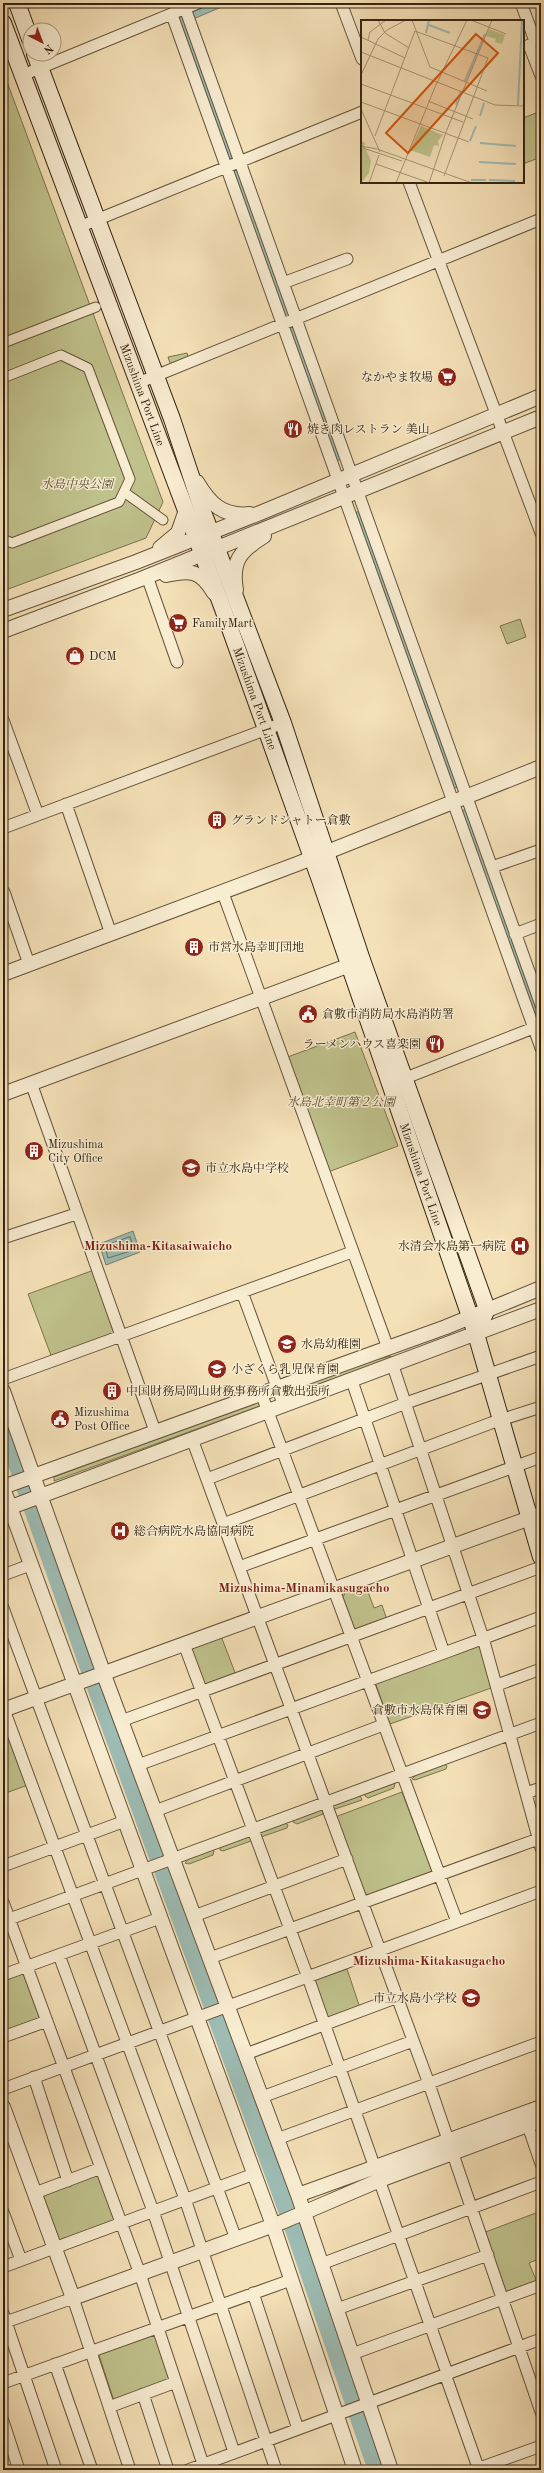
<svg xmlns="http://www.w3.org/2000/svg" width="544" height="2473" font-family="'Old Standard TT','Noto Serif JP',serif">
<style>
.green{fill:#c0c28c;stroke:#7a734e}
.water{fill:#9dbcb4;stroke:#737f73}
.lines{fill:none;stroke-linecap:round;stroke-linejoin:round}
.shore{stroke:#687062;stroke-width:1}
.stream{stroke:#737f73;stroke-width:3}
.river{stroke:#9dbcb4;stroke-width:18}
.pedestrian-casing{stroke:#64533b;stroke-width:11}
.minor-casing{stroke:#64533b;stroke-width:13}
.tertiary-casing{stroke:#64533b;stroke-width:16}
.secondary-casing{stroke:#342411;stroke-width:18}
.pedestrian{stroke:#f8ecd1;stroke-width:9}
.minor{stroke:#f8ecd1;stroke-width:11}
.tertiary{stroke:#f8ecd1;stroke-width:14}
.secondary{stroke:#f8ecd1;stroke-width:16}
.labels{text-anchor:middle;stroke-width:3;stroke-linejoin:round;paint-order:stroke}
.poi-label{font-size:12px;fill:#342411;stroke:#f8ecd1;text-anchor:start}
.street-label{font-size:12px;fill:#342411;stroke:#f8ecd1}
.park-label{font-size:12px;font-style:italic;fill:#574c30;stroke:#f8ecd1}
.neighbourhood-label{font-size:13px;font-weight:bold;fill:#7a1f14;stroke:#f8ecd1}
.inset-river{fill:none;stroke:#9dbcb4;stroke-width:2}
.inset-road{fill:none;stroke:#a89575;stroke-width:1}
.view{fill:#d6540c;fill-opacity:0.15;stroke:#d6540c;stroke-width:2}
.inset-edge{fill:none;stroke:#342411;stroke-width:2}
</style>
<rect width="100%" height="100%" fill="#f5e1b8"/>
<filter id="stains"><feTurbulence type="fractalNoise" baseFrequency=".005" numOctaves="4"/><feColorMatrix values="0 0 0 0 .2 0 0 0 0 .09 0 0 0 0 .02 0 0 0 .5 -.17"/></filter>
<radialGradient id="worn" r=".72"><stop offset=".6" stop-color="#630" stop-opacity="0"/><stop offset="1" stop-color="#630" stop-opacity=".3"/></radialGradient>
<path class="green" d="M3 71 163 502 146 538 3 591Z
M536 113 541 126V157L523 164V118Z
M187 353 189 359 171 366 168 357Z
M520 619 526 637 507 644 500 626Z
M355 1032 398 1146 328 1172 285 1058Z
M94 1270 116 1332 112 1336 52 1358 28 1294Z
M391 1356V1358L286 1396 284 1391 358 1364Z
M258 1401 260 1406 54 1481V1477Z
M365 1584 374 1608 382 1605 387 1620 355 1631 343 1597 347 1590Z
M221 1636 236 1675 203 1687 189 1648Z
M481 1644 494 1687 390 1724 375 1682Z
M3 1718 28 1785 3 1794Z
M444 1764 447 1766 446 1769 415 1780 412 1779 417 1774Z
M395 1783 394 1788 368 1798 365 1796V1794Z
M402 1792 433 1874 365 1899 335 1817Z
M360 1795 362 1800 332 1810V1805Z
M323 1809V1814L297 1824 293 1822V1820Z
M285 1823 288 1825 287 1828 261 1837 258 1833Z
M250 1836 251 1841 223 1851 220 1850V1847Z
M211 1850 214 1851 213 1855 189 1864 185 1863 189 1858Z
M347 1969 360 2008 327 2021 313 1981Z
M23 1971 42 2019 3 2034V1978Z
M99 2173 116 2222 59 2240 41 2194Z
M541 2211V2258L529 2263 537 2282 505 2294 483 2233Z
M155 2332 171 2382 114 2401 98 2352Z"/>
<path class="water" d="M214 3H231L186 22 342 459 336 461 178 18Z
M360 511 458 787 452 789 354 513Z
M466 809 541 1017V1034L461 811Z
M133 1231 140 1252 106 1265 99 1244Z"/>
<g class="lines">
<path class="shore" d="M130 1237 134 1250 108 1258 105 1246Z
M126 1243 127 1247 111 1251 112 1249Z"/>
<path class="stream" d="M3 1442 16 1478
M18 1485 23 1498
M26 1506 86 1676
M88 1683 208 2010
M210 2015 284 2217
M286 2224 349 2408
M351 2413 370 2470"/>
<path class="river" d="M3 1424 89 1668 294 2229 377 2470"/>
<g class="pedestrian-casing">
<path id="pedestrian" d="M3 343 96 307
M3 378 61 355 88 368 130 479 119 502 12 543 3 539
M124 492 163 520"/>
</g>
<g class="minor-casing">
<path id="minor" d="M341 3 362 59
M521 3 535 41
M185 8 541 1005
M172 15 541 1048
M529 45 541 76
M23 75 198 3
M409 182 541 533
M79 227 362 112
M283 283 347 259
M138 383 541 219
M148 579 177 662
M3 720 38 815
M66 804 111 934
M3 828 283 723
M492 867 541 850
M4 892 29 964
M223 893 388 1348
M515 934 541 924
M398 1081 541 1025
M31 1083 155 1431
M3 1238 76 1214
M242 1292 284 1406
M393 1366 483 1638 541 1848
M3 1379 352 1252
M352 1381 444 1653 541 1617
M261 1393 457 1922
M192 1439 428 2081 541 2412
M207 1479 406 1403 541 1356
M223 1524 491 1423 541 1407
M239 1567 541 1457
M3 1575 30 1565
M3 1608 236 2239
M184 1644 310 1983 447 2373
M497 1685 541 1669
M3 1707 185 2199 276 2470
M121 1721 541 1567
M138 1765 444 1653
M526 1793 541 1788
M155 1811 383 1725
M3 1866 125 1821
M3 1902 140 2274 203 2464
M194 1916 347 1859
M4 1921 541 1723
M59 1955 153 2211 234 2452
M210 1958 541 1838
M3 1975 160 1918
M3 2037 47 2021
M246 2054 398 1997
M34 2077 68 2181
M3 2089 541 1891
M262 2097 413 2041
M525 2117 541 2164
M277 2139 541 2042
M35 2193 101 2168
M3 2212 21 2260
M321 2264 541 2182
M3 2267 254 2174
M253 2293 298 2429
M337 2309 488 2255
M3 2313 56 2470
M3 2323 73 2298 130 2470
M352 2354 541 2285
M55 2364 92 2470
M445 2374 479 2470
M3 2383 291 2280
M143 2394 168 2470
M109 2407 176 2382
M3 2421 19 2470
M188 2470 541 2339
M474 2470 541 2446"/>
</g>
<g class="tertiary-casing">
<path id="tertiary" d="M197 482C210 504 223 517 250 514
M160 548 178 533 186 510
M166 575C191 569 201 571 214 593
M236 590C231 561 240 551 264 536
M3 610 136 562 260 513 541 396
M3 631 141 579 541 417
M3 974 297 864 541 767
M3 1094 358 962
M3 1391 107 1683 298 2195 391 2470
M3 1487 446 1327 541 1288
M3 1488 273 2225 355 2470
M3 1510 541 1309
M3 1710 541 1514
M3 2107 73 2298 282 2222 380 2180 541 2120
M298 2195 541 2107"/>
</g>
<g class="secondary-casing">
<g id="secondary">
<path d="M17 3 30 39"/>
<path id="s1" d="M3 23 223 609 320 880 476 1334 541 1557"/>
<path d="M35 54 172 419 203 512 283 723 362 960 487 1309 476 1334"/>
</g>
</g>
<use href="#pedestrian" class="pedestrian"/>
<use href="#minor" class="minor"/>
<use href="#tertiary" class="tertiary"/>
<use href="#secondary" class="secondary"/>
</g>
<defs>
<g id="supermarket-disc" transform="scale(1)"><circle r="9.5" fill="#8f2418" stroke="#f8ecd1"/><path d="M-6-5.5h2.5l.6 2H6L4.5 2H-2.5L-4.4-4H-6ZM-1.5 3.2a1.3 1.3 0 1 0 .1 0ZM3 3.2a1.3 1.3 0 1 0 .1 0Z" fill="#fff"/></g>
<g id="restaurant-disc" transform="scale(1)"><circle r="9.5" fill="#8f2418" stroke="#f8ecd1"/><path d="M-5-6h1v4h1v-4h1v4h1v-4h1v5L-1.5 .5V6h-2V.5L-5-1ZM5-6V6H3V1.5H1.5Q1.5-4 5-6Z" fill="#fff"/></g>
<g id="shop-disc" transform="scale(1)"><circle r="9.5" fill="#8f2418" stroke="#f8ecd1"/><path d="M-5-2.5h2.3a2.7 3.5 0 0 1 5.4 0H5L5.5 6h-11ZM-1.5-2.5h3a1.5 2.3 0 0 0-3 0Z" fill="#fff"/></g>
<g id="building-disc" transform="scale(1)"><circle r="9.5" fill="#8f2418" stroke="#f8ecd1"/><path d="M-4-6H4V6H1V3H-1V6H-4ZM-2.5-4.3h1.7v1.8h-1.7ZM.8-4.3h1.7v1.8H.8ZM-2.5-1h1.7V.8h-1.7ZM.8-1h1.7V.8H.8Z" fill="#fff"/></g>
<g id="civic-disc" transform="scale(1)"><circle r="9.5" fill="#8f2418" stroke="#f8ecd1"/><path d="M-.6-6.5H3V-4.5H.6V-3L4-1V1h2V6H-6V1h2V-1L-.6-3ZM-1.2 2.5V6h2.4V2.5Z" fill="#fff"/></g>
<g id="school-disc" transform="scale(1)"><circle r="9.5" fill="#8f2418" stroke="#f8ecd1"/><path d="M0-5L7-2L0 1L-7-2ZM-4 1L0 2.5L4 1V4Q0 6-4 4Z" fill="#fff"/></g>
<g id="hospital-disc" transform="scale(1)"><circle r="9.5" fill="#8f2418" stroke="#f8ecd1"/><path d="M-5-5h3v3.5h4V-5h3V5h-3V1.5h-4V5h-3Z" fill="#fff"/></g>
</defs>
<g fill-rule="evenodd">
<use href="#supermarket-disc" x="447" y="377"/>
<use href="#restaurant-disc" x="293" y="429"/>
<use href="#supermarket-disc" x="178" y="623"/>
<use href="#shop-disc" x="75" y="656"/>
<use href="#building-disc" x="217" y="820"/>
<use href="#building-disc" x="194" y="947"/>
<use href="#civic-disc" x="308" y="1014"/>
<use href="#restaurant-disc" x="435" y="1044"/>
<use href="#building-disc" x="34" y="1151"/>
<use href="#school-disc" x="191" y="1168"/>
<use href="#hospital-disc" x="520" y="1246"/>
<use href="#school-disc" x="287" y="1344"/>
<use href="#school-disc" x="217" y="1369"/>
<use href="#building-disc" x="112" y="1391"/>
<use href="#civic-disc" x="60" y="1419"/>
<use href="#hospital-disc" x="120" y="1531"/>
<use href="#school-disc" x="482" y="1710"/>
<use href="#school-disc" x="471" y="1998"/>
</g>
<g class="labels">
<g class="poi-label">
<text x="433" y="381" text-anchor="end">なかやま牧場</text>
<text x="307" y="433">焼き肉レストラン 美山</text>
<text x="192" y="627">FamilyMart</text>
<text x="89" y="660">DCM</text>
<text x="231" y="824">グランドシャトー倉敷</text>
<text x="208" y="951">市営水島幸町団地</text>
<text x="322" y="1018">倉敷市消防局水島消防署</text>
<text x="421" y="1048" text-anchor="end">ラーメンハウス喜楽園</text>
<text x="48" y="1148">Mizushima<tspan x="48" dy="14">City Office</tspan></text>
<text x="205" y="1172">市立水島中学校</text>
<text x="506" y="1250" text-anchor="end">水清会水島第一病院</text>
<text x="301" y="1348">水島幼稚園</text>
<text x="231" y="1373">小ざくら乳児保育園</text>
<text x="126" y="1395">中国財務局岡山財務事務所倉敷出張所</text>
<text x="74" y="1416">Mizushima<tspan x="74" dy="14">Post Office</tspan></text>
<text x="134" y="1535">総合病院水島協同病院</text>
<text x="468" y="1714" text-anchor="end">倉敷市水島保育園</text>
<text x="457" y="2002" text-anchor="end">市立水島小学校</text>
</g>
<g class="street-label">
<text dy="4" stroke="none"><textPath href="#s1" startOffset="397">Mizushima Port Line</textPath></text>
<text dy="4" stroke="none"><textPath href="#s1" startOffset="721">Mizushima Port Line</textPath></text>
<text dy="4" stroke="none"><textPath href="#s1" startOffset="1225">Mizushima Port Line</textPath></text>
</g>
<g class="park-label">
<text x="77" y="488">水島中央公園</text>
<text x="341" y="1106">水島北幸町第２公園</text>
</g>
<g class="neighbourhood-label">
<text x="158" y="1250">Mizushima-Kitasaiwaicho</text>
<text x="304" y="1592">Mizushima-Minamikasugacho</text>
<text x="429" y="1965">Mizushima-Kitakasugacho</text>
</g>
</g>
<g transform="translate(361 20)">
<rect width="163" height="163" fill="#f5e1b8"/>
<path d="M128 9 144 15 141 24 134 22 135 19 125 16ZM60 106 82 115 77 121 78 126 73 125 69 137 49 130ZM0 120 5 124 3 125 10 141 8 153 0 163Z" fill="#c0c28c"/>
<path class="inset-river" d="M68 5 89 13M65 13 68 0M104 61 124 14M95 85 100 71M157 85 161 0M119 96 123 83M109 121 115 106M119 123 155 126M118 142 155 144M110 160H125M128 160 154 161"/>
<path class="inset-road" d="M17 0 24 13 48 28M51 0 69 47 126 71M110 0 145 14M0 17 44 38M7 20 9 12 25 0M0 32 134 85 163 86M0 55 17 19 26 10 45 0M0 64 102 102M67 81 112 99M0 82 108 122M0 89 19 132M14 116 54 11 127 38 83 156M0 126 16 129 111 163M2 128 41 141M15 144 66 162M8 163 18 135M35 163 74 67 106 0M68 163 85 112 131 0M162 163 163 151"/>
<path class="view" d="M115 14 137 33 47 133 25 113Z"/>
<rect width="163" height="163" class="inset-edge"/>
</g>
<rect width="544" height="2473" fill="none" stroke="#f5e1b8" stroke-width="16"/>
<rect x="4" y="4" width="536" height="2465" fill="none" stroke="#342411" stroke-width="2"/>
<rect x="8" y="8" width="528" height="2457" fill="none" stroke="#342411"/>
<g transform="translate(42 42) rotate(138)"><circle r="19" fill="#f8ecd1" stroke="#aa9c84"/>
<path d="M0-3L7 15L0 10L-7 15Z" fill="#8f2418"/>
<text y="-6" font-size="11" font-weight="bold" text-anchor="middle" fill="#342411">N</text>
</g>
<rect width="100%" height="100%" filter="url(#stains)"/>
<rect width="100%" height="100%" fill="url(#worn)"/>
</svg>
